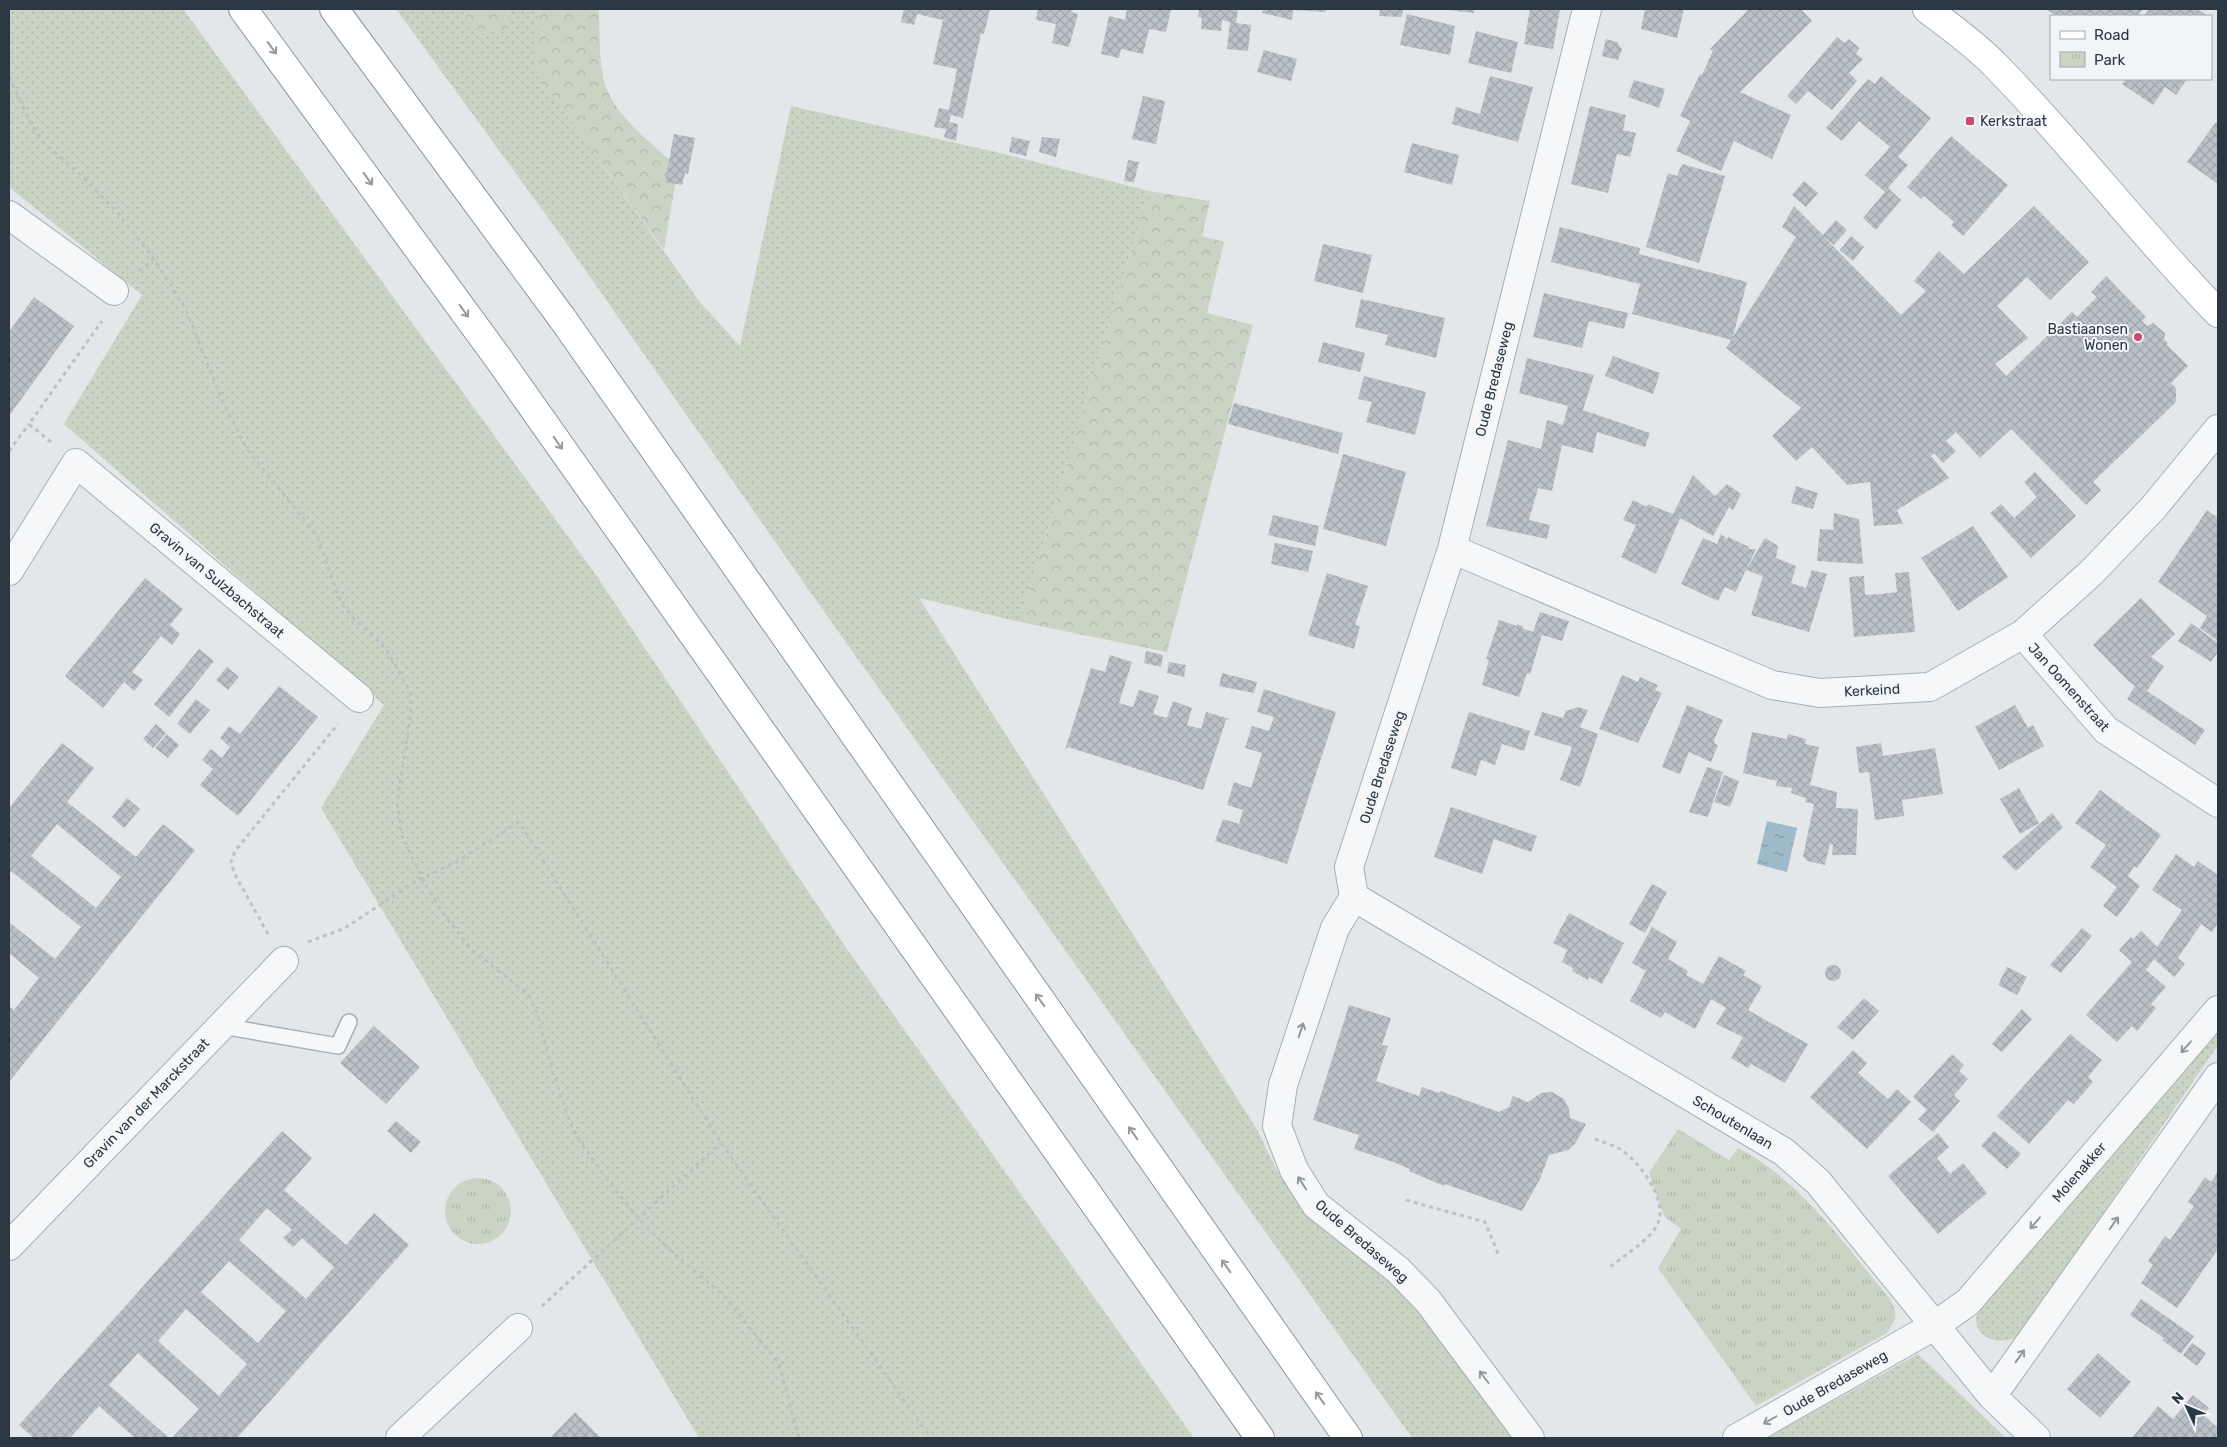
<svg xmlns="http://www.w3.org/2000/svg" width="2227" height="1447" font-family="Rubik,sans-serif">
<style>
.grass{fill:url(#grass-dots)}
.forest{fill:url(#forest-crowns)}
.park{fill:url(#park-tufts)}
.water{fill:url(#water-ripples)}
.building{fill:url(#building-cross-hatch);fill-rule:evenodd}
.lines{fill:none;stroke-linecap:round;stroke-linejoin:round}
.lane-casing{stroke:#a8afb4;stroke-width:18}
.street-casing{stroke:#a8afb4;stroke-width:30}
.secondary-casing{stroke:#a8afb4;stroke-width:30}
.highway-casing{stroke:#8a96a1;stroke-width:30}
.path{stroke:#bcc1c6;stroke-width:3;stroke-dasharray:4 4;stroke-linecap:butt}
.lane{stroke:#f5f7f9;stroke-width:15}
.street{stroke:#f5f7f9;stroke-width:28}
.secondary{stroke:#fff;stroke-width:28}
.highway{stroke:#fff;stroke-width:28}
.oneway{stroke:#959ba0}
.oneway2{stroke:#90979e}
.poi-dot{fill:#cb4c72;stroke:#f2f5f8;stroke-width:2}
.labels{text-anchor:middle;stroke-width:4;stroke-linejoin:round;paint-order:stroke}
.poi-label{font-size:14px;fill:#2b3742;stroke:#f2f5f8;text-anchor:start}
.street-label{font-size:14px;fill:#2b3742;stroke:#f2f5f8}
</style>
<defs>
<pattern id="grass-dots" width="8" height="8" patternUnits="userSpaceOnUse" patternTransform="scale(1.25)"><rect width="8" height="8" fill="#cad4c4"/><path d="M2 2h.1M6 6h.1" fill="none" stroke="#aeb7aa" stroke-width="1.8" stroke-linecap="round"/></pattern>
<pattern id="forest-crowns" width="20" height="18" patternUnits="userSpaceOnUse" patternTransform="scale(1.25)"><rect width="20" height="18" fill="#cad4c4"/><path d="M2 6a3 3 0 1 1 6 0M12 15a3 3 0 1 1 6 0" fill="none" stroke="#aeb7aa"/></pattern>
<pattern id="park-tufts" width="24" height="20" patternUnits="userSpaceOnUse" patternTransform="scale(1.25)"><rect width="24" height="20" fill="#cad4c4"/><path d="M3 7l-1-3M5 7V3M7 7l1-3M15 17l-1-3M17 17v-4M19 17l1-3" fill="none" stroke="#aeb7aa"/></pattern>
<pattern id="water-ripples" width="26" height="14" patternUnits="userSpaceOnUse" patternTransform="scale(1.25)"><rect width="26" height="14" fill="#9fbac9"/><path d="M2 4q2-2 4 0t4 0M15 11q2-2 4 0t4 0" fill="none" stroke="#8298a5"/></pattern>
<pattern id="building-cross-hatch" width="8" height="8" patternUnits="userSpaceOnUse" patternTransform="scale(1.25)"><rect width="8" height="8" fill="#bac1c7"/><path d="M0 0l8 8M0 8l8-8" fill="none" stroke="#a0a6ac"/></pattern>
</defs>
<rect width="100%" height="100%" fill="#e3e7ea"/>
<path class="grass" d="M9 9H183L596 575 842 942 1194 1438H699L321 808 384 705 64 424 142 295 9 187Z
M396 9H462L480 33 507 30 508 9H539L535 69 699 301 740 346 791 106 996 152 1149 191 1020 622 919 598 1258 1131C1276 1172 1294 1204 1330 1232 1349 1248 1374 1260 1391 1277 1436 1322 1476 1386 1513 1438H1412L818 603 562 237Z
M2218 1030V1045L2019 1336C2004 1345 1977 1342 1976 1319 1976 1316 1978 1311 1979 1308Z
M1918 1354 2006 1438H1767Z"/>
<path class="forest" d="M462 9H508L507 30 480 33Z
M539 9H599C600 32 598 72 608 92 620 120 656 147 678 167L664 250 534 69Z
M1149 191 1210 201 1202 236 1224 242 1207 313 1253 325 1167 652 1020 622Z"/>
<path class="park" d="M1678 1129 1729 1160 1738 1148C1801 1180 1845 1246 1890 1299 1898 1315 1897 1318 1887 1333L1756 1406 1658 1268 1681 1229 1664 1216 1649 1173Z
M445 1211a33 33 0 1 1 66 0a33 33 0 1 1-66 0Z"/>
<path class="water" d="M1767 821 1797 828 1787 872 1757 864Z"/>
<path class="building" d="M904 9H990L984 34 981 33 963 118 951 115 949 122 958 124 956 141 944 137 946 129 934 127 939 108 949 110 957 69 933 64 943 20 917 14 914 25 901 22Z
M1038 9H1072L1071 12 1078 14 1069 47 1052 43 1056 24 1036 20Z
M1127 9H1171L1166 32 1149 29 1143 54 1121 49 1119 58 1101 54 1109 16 1125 20Z
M1199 9H1238L1236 23 1251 25 1248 51 1227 49 1230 22 1222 20 1221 31 1201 29 1202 18 1198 17Z
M1263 9H1293L1292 20 1262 13Z
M1294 9H1326V12L1293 10Z
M1380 9H1403L1402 17 1379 16Z
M1448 9H1474V13L1448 10Z
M1530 9H1560L1553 49 1524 44Z
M1645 9H1684L1677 38 1641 29Z
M1749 9H1801L1812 21 1740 92 1791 115 1772 159 1734 141 1721 171 1676 151 1690 121 1718 134 1680 116 1700 74 1702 75 1713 51 1710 49Z
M2046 9H2143L2138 16H2057Z
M2149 9H2197L2208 16H2144Z
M1407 14 1455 26 1450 55 1400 45Z
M1476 31 1518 42 1511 73 1468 63Z
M1837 37 1844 43 1849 39 1859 48 1856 54 1863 59 1849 73 1857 81 1832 110 1808 91 1796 104 1787 96Z
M1606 39 1617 42 1622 49 1618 60 1602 56Z
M1264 50 1297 59 1291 81 1257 72Z
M1490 76 1533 87 1518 142 1452 124 1456 107 1480 114Z
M1881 76 1931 118 1898 157 1908 165 1888 188 1901 200 1876 230 1863 218 1885 192 1865 175 1890 147 1859 121 1842 141 1826 128 1868 79 1875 84Z
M2126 79H2187L2176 95 2165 87 2153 105 2122 84Z
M1634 80 1665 89 1659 108 1628 97Z
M1143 96 1165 101 1156 144 1132 139Z
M1590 106 1626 115 1623 130 1636 133 1630 157 1617 154 1608 193 1571 184Z
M2216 122 2218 124V184L2187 162Z
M674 134 695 138 688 174 685 173 682 185 665 182Z
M1951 136 2008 185 1963 236 1951 225 1954 222 1924 196 1921 199 1907 187Z
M1012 137 1030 141 1026 156 1009 152Z
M1042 137 1060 139 1056 157 1039 152Z
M1412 143 1459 155 1452 185 1404 172Z
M1128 160 1139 162 1134 182 1124 181Z
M1682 164 1725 176 1699 263 1646 247 1668 173 1677 176Z
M1804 181 1818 193 1806 207 1792 195Z
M1794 206 1823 235 1836 220 1847 230 1834 245 1824 237 1901 315 1926 291 1914 281 1939 251 1964 274 2034 206 2089 262 2050 300 2027 277 1997 306 2028 338 1995 364 2006 376 2072 312 2077 317 2097 297 2091 292 2106 276 2146 317 2142 321 2147 326 2153 323 2165 333 2164 339 2168 343 2166 344 2188 366 2171 383 2176 388V402L2093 482 2101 490 2086 505 2011 429 1980 458 1956 432 1946 441 1956 451 1943 463 1934 453 1931 456 1949 478 1897 510 1903 524 1874 526 1870 482 1847 485 1812 447 1796 461 1772 436 1801 408 1726 348 1796 237 1782 227Z
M1560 227 1640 248 1639 254 1747 282 1732 340 1632 314 1640 284 1551 262Z
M1851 236 1864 247 1853 261 1840 250Z
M1323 244 1372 255 1363 293 1314 281Z
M1544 293 1628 313 1624 329 1589 321 1582 348 1533 337Z
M34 297 74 326 9 416V332Z
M1361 299 1445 318 1436 358 1385 345 1388 335 1355 327Z
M1323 342 1365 353 1360 372 1318 362Z
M1613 356 1660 373 1653 394 1605 376Z
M1527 358 1594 375 1583 410 1650 433 1645 447 1597 432 1593 453 1562 445 1552 491 1538 488 1529 520 1550 525 1547 539 1486 526 1508 440 1541 449 1547 420 1563 425 1568 406 1519 393Z
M1364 376 1426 392 1415 435 1366 422 1372 402 1358 399Z
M1234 403 1343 433 1338 454 1228 424Z
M1343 454 1406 472 1386 546 1323 529Z
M2035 472 2076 516 2031 558 1990 513 2001 504 2014 518 2037 497 2024 482Z
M1693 475 1715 496 1727 484 1741 494 1733 510 1729 507 1713 536 1680 518 1656 574 1621 557 1636 525 1623 520 1633 500 1647 507 1648 504 1673 514Z
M1796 486 1818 493 1813 509 1791 503Z
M2207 510 2218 518V641L2200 628 2207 616 2158 582Z
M1834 513 1859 519 1863 564 1817 561 1820 529 1833 530Z
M1273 515 1319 526 1315 546 1268 535Z
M1973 526 2008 577 1958 611 1921 558Z
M1721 534 1727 539 1728 537 1749 547 1748 549H1756L1735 593 1734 591 1725 587 1718 601 1681 584 1703 538 1717 544Z
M1765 538 1778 546 1776 558 1796 566 1791 583 1806 588 1812 570 1827 574 1809 632 1751 615 1763 576 1746 570Z
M1275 543 1313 551 1308 572 1271 564Z
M1909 572 1915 632 1854 637 1849 577 1864 576 1865 595 1881 594 1897 592 1895 573Z
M1327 573 1368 586 1355 625 1360 626 1354 649 1308 635Z
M145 578 183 609 170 625 180 634 172 645 161 636 132 672 143 680 134 691 124 682 103 708 65 676Z
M2141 598 2175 634 2151 657 2164 666 2147 691 2205 730 2195 745 2127 699 2135 686 2127 680 2093 645Z
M1540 612 1569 621 1562 641 1542 635 1530 674 1527 673 1519 697 1482 685 1489 660 1486 659 1499 620 1517 626V624L1523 626 1522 628 1533 632Z
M2191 623 2218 643V652L2211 662 2178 641Z
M199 649 214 661 169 717 154 704Z
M1146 651 1163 655 1161 667 1144 663Z
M1110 655 1132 662 1119 703 1133 707 1139 690 1159 696 1153 714 1167 718 1173 701 1192 708 1187 725 1201 729 1206 712 1230 719 1226 720 1203 790 1068 747 1065 750 1091 668 1105 672Z
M1169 662 1186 665 1184 677 1167 673Z
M227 667 239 677 228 690 216 680Z
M1222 673 1257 682 1254 693 1219 686Z
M1622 675 1638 682 1640 677 1658 685 1655 690 1662 693 1638 743 1599 729Z
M279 686 318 717 238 816 200 785 213 769 202 760 211 749 222 758 230 747 220 738 229 726 240 734Z
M1264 689 1336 712 1287 864 1215 841 1223 819 1239 824 1243 810 1227 805 1234 782 1251 788 1262 753 1245 748 1252 726 1269 731 1274 717 1257 712Z
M196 699 210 710 190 734 177 724Z
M1687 705 1723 720 1714 740 1715 744 1718 745 1711 762 1689 752 1680 774 1662 767Z
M2015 705 2028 728 2033 725 2044 746 1999 770 1975 727Z
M1578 707 1588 710 1580 727 1598 734 1580 787 1560 780 1572 747 1534 735 1542 712 1563 718 1566 711Z
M1469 712 1530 731 1524 751 1502 744 1495 765 1481 760 1476 776 1451 768Z
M156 724 166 733 153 748 143 739Z
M1752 732 1787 739 1788 734 1806 739 1805 744 1819 747 1810 785 1837 792 1836 808 1858 809 1856 855H1832L1833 845 1830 844 1825 865 1807 861 1803 856 1814 804 1805 802 1806 798 1791 793 1792 788 1776 786 1777 781 1743 773Z
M167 734 179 745 168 758 155 748Z
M62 743 94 768 67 802 136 857 163 824 195 850 9 1082V1006L14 1010 39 978 9 953V922L55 959 81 927 11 871 9 874V808ZM57 824 121 877 96 908 31 856Z
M1881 743 1883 756 1935 748 1943 794 1902 800 1904 816 1875 820 1869 772 1859 773 1856 747Z
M1707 767 1723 772 1708 817 1689 812Z
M1724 775 1739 781 1730 807 1714 802Z
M2019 788 2039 823 2020 834 2000 799Z
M2100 790 2161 835 2137 868 2134 866 2128 876 2140 886 2117 917 2103 906 2117 887 2090 867 2106 845 2075 823Z
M127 798 140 809 124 828 112 817Z
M1451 807 1537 836 1531 852 1494 839 1482 874 1434 857Z
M2052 813 2063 827 2016 871 2002 857Z
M2176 854 2194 867 2198 861 2218 875V923L2212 932 2201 924 2178 958 2185 964 2174 977 2154 959 2146 970 2166 987 2151 1004 2156 1008 2137 1031 2132 1026 2117 1042 2086 1015 2132 962 2119 950 2131 937 2133 939 2141 931 2157 947 2182 910 2152 890Z
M1652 884 1667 892 1645 933 1629 924Z
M1569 913 1624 943 1602 984 1589 977 1588 980 1572 971 1573 968 1562 962 1567 950 1553 943Z
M1652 927 1677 942 1668 959 1688 971 1686 975 1703 984 1719 956 1746 971 1743 975 1762 986 1748 1010 1808 1044 1785 1083 1751 1064 1748 1068 1731 1058 1743 1037 1716 1024 1726 1008 1711 999 1695 1029 1665 1012 1661 1018 1630 1001 1646 971 1632 963Z
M2082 928 2092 936 2061 973 2050 965Z
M1825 973a8 8 0 1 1 16 0a8 8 0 1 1-16 0Z
M2007 967 2027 977 2017 995 1998 985Z
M1864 998 1879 1011 1853 1040 1837 1027Z
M1349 1005 1391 1018 1382 1045 1388 1046 1376 1081 1419 1096 1422 1087 1439 1093 1440 1091 1499 1112 1509 1107 1513 1096 1528 1102 1541 1093 1552 1092 1564 1099 1569 1109 1570 1118 1586 1124 1575 1144 1568 1150 1549 1155 1540 1179 1522 1211 1445 1184 1444 1186 1409 1171 1410 1169 1393 1162 1354 1149 1359 1135 1313 1120Z
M2022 1009 2032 1019 2002 1052 1992 1044Z
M374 1026 420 1067 386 1104 340 1063Z
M2070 1034 2102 1060 2088 1077 2093 1082 2074 1104 2068 1100 2029 1144 1997 1116Z
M1853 1050 1867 1063 1858 1073 1888 1099 1897 1089 1911 1102 1867 1149 1810 1097Z
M1952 1054 1964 1065 1959 1071 1968 1079 1954 1095 1960 1101 1933 1132 1918 1119 1927 1110 1913 1097Z
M396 1121 421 1142 411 1153 387 1131Z
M282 1131 312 1158 284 1190 346 1245 374 1213 409 1245 237 1438H172L199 1409 138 1353 109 1385 169 1438H135L99 1406 70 1438H34L19 1425ZM267 1208 292 1230 283 1238 293 1247 302 1238 334 1267 306 1299 239 1240ZM229 1261 286 1311 258 1343 201 1292ZM186 1309 247 1364 219 1396 158 1341Z
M1994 1131 2021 1154 2007 1169 1981 1146Z
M1938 1133 1949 1147 1937 1158 1950 1174 1963 1163 1987 1193 1938 1234 1888 1176Z
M2218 1171V1249L2177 1308 2141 1283 2153 1265 2148 1261 2165 1236 2170 1240 2194 1206 2188 1202 2205 1177 2211 1182Z
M2141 1299 2194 1336 2181 1354 2162 1340 2164 1338 2130 1315Z
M2192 1343 2206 1353 2197 1366 2183 1355Z
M2098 1353 2131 1382 2100 1418 2067 1389Z
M2193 1395 2209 1408 2203 1415 2218 1428 2216 1438H2132L2158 1406 2173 1419Z
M575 1412 601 1438H550Z"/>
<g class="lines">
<g class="lane-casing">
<path id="lane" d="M221 1026 338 1046 349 1022"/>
</g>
<g class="street-casing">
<path id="street" d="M9 215 114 291
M1452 549 1772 685 1820 693 1930 687 2023 634 2092 572 2153 508 2218 429
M9 571 76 463 359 698
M2023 634 2106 730 2218 803
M1354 897 1784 1152 1818 1182 1992 1396 2036 1438
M9 1246 284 961
M1992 1396 2218 1077
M400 1438 518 1328
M1530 1438 1428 1301 1398 1270 1316 1205 1294 1170 1277 1126 1283 1085 1335 928 1354 897 1349 867 1452 549 1587 9
M1737 1438 1934 1326 1968 1302 2218 1010"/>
</g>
<g class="secondary-casing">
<path id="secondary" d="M1927 9C1950 27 1975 44 1995 65 2073 144 2140 233 2218 313"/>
</g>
<g class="highway-casing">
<path id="highway" d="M243 9 498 358 1260 1438
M334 9 562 318 1348 1438"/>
</g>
<path class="path" d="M9 77 31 124 45 144 82 176 117 212 154 259 186 310 223 402 247 449 316 534 341 603 355 620 385 648 400 673 410 692 411 713 397 803 402 836 427 887 442 912 471 949 529 995 537 1013 554 1076 570 1123 581 1143 612 1186 638 1218 671 1251 726 1298 779 1364 799 1438
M139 271 154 259
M51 442 29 424 102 321
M9 451 29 424
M268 934 234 873 231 862 235 851 338 724
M308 942 345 928 416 881 456 862 519 822 721 1143 931 1438
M1595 1139C1603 1142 1612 1145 1620 1149 1639 1161 1668 1200 1658 1223 1652 1239 1623 1256 1610 1267
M1406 1200 1485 1222 1499 1256
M542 1306 721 1143"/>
<use href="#lane" class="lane"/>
<use href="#street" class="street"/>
<use href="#secondary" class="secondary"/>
<use href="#highway" class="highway"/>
</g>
<defs><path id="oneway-shaft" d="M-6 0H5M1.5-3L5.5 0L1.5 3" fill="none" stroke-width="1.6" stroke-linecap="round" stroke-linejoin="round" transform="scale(1.25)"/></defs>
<g class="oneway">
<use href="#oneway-shaft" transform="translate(272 48) rotate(54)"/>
<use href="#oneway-shaft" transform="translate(368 179) rotate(54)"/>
<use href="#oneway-shaft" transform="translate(464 311) rotate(54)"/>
<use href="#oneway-shaft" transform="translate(558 443) rotate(55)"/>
<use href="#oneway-shaft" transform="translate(1040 1000) rotate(-125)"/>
<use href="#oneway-shaft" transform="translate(1133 1133) rotate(-125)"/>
<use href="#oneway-shaft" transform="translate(1226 1266) rotate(-125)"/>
<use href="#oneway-shaft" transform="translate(1320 1398) rotate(-125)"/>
</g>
<g class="oneway2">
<use href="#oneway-shaft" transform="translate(1301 1030) rotate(-72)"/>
<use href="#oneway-shaft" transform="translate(2186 1047) rotate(131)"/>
<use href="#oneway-shaft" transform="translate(1302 1183) rotate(-123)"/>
<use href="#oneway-shaft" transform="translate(2035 1223) rotate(131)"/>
<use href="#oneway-shaft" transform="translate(2114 1223) rotate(-55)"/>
<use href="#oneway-shaft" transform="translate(2020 1356) rotate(-55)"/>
<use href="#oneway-shaft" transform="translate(1484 1377) rotate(-127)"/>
<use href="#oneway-shaft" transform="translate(1770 1420) rotate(150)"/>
</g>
<g class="poi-dot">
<rect x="1965" y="116" width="10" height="10" rx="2.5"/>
<circle cx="2138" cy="337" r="5"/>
</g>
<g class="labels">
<g class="poi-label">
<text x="1980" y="126">Kerkstraat</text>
<text x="2128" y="334" text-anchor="end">Bastiaansen<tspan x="2128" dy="16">Wonen</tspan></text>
</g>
<g class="street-label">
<text transform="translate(1494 379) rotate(-76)" y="5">Oude Bredaseweg</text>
<text transform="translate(217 580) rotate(40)" y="5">Gravin van Sulzbachstraat</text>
<text transform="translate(2069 687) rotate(48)" y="5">Jan Oomenstraat</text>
<text transform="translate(1872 690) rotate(-3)" y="5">Kerkeind</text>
<text transform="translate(1382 767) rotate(-72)" y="5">Oude Bredaseweg</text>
<text transform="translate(146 1103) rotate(-46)" y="5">Gravin van der Marckstraat</text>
<text transform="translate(1733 1122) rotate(31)" y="5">Schoutenlaan</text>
<text transform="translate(2079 1172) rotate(-49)" y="5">Molenakker</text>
<text transform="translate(1362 1241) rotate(41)" y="5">Oude Bredaseweg</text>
<text transform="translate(1835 1383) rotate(-30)" y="5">Oude Bredaseweg</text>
</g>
</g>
<rect width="2227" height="1447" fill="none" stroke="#2b3742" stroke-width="20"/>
<rect x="2050" y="15" width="162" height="65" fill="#f2f5f8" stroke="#a2a9af"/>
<rect x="2060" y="31" width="25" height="8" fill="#ffffff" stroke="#a2a9af"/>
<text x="2094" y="40" font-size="15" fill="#2b3742">Road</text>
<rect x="2060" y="52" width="25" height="15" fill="url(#park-tufts)" stroke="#a2a9af"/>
<text x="2094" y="65" font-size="15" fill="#2b3742">Park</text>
<g transform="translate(2187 1407) rotate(314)" stroke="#f2f5f8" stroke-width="4" paint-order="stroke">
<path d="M0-4L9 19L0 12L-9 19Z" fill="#2b3742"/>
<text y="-8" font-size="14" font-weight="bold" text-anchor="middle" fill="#2b3742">N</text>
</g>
</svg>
